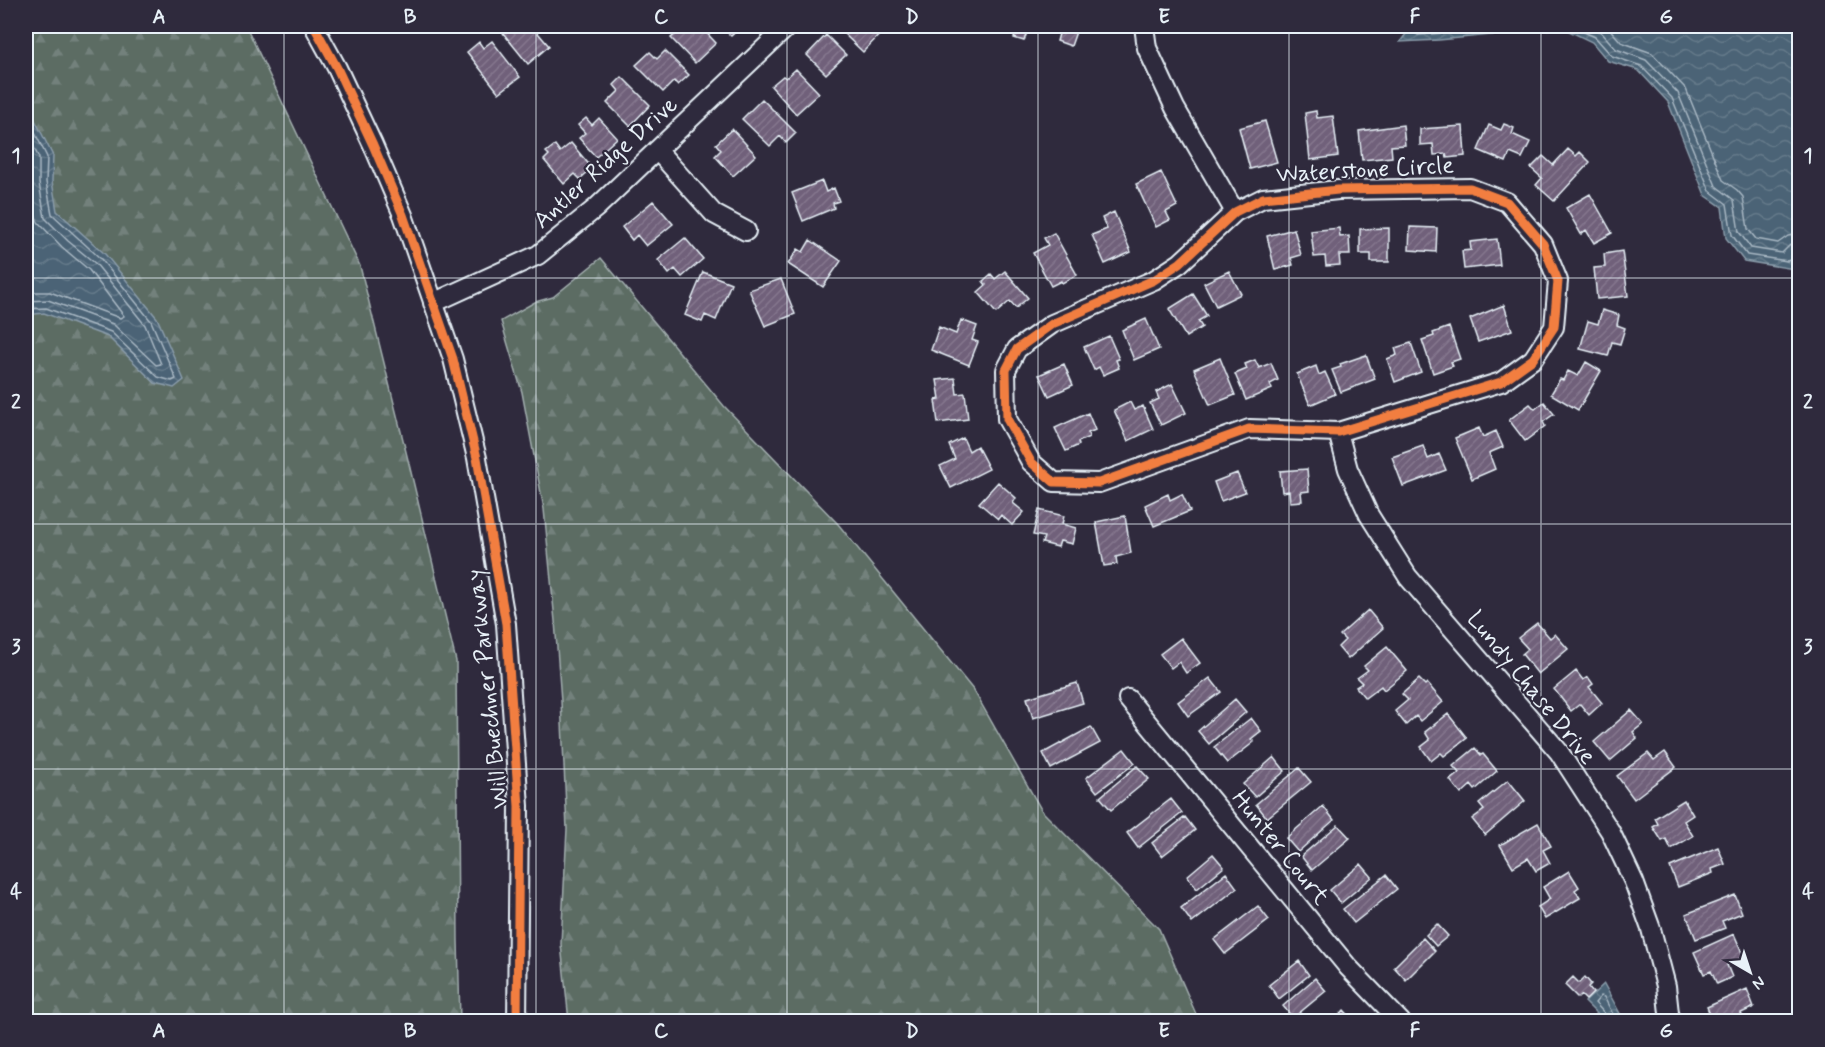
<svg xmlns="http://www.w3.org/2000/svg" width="1825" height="1047" font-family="Mynerve,sans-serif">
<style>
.forest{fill:url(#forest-firs);stroke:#a2aeae;stroke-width:1.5}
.water{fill:url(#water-waves);stroke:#8a9caa;stroke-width:1.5}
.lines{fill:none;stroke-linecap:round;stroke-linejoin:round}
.shore{stroke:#a9b8c4;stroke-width:1.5}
.building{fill:url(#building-hatch);stroke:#e8f1f8;stroke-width:1.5}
.minor-casing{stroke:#e8f1f8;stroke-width:22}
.minor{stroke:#2f2a3d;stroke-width:18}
.cycleway-casing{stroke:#2f2a3d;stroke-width:13}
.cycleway{stroke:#f27e40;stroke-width:9}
.grid{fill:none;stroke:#e8f1f8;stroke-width:1.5;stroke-opacity:0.55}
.labels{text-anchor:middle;stroke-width:4.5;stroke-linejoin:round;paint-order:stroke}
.street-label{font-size:24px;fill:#e8f1f8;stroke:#2f2a3d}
.neatline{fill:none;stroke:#e8f1f8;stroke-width:2}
.grid-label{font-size:20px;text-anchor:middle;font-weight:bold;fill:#e8f1f8}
</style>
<defs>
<pattern id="forest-firs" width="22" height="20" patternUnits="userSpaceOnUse" patternTransform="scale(1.5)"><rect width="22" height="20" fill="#5b6c64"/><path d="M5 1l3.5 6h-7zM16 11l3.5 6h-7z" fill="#73817b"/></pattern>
<pattern id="water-waves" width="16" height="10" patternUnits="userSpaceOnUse" patternTransform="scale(1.5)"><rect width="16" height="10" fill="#4b6376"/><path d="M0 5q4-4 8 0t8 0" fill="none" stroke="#657a8a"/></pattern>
<pattern id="building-hatch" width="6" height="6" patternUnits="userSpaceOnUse" patternTransform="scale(1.5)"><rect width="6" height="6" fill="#70607a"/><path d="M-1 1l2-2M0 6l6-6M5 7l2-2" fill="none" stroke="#84778e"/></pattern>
</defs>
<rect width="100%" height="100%" fill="#2f2a3d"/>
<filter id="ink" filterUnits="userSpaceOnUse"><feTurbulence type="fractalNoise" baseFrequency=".0167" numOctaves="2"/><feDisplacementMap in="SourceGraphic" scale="12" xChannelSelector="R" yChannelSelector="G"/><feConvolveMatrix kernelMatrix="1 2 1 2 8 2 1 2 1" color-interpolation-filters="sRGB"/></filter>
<g filter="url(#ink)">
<path class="forest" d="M26 26H246L360 266 409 464 456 661 458 940 460 1021H26Z
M601 258 724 406 838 524 974 691 1042 811 1159 929 1199 1021H569L561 944 567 829 561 701 555 621 544 509 522 392 501 321 535 302 553 297Z"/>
<path class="water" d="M1412 26H1799L1800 244 1794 269 1744 261 1726 238 1722 207 1705 195 1668 102 1638 70 1608 61 1592 42 1563 28 1439 40 1400 42Z
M26 102 53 156 52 181 57 211 105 254 157 318 184 380 174 388 155 383 108 337 44 313 26 315Z
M1604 984 1624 1021H1604L1585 1002Z"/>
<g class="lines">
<path class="shore" d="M1416 26 1415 33 1418 35 1531 26
M1571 26 1595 37 1612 56 1641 66 1672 98 1710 191 1727 204 1732 235 1747 255 1787 261 1790 260 1793 252 1800 250
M1588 26 1601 32 1616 49 1646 60 1678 93 1716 186 1734 200 1739 232 1751 248 1782 253 1790 245 1800 243
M1607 26 1621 42 1652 53 1686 89 1723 180 1737 190 1743 197 1748 229 1756 239 1778 243 1788 236 1800 234
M26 115 47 157 46 182 52 214 101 259 151 321 176 379 172 381 158 377 111 332 46 308 26 309
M26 132 39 158V183L45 218 68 241 96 264 145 325 161 364 156 365 113 324 48 300 26 301
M26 151 30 161V184L35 215 38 222 62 247 89 270 124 316 120 318 50 292H26
M1608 1022 1607 1016 1595 1003 1601 996 1604 997 1617 1022"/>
</g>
<path class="building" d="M502 26H532L549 46 528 64 499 28Z
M684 26H700L716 43 695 63 671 38Z
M721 26H742L731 36Z
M843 26H877L883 31 863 52 839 29Z
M1000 26H1029L1024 41 1014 38 1016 30Z
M1046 26H1078L1071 46 1057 41 1059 34 1044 29Z
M826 35 846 55 826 74 807 55Z
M492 41 520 77 499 93 467 52 479 42 483 48Z
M665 51 689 75 678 85 674 81 663 92 636 65 650 52 657 59Z
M796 69 819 93 796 114 771 86 783 76 786 78Z
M622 77 650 105 630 126 607 103 619 91 614 85Z
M762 99 796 133 786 143 780 136 770 146 742 119Z
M1316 111 1317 118 1333 116 1338 156 1310 160 1305 113Z
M586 118 592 125 599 118 617 138 596 157 579 138 585 133 578 125Z
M1265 121 1277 162 1250 169 1239 128Z
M1504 124 1514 128 1512 134 1530 142 1522 158 1510 153 1506 162 1478 150 1489 125 1501 130Z
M1403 125 1405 145 1391 146 1392 157 1362 160 1359 131Z
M1463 126 1465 156 1447 158 1446 154 1434 155 1433 144 1420 145V129Z
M732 129 756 155 733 176 715 156 721 150 716 144Z
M571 143 592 168 580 179 575 174 564 184 544 160 549 155 546 152 555 145 560 152Z
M1568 149 1576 156 1580 152 1590 162 1554 201 1536 185 1542 178 1531 168 1543 156 1553 165Z
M1161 172 1177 206 1166 212 1170 220 1156 227 1136 184Z
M822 181 826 192 834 188 839 201 833 203 834 208 803 221 792 193Z
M1590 194 1612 233 1594 243 1586 230 1581 234 1566 208Z
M653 201 673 224 646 246 637 235 632 240 622 227Z
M1114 212 1131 252 1105 264 1092 235 1107 229 1102 218Z
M1410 227 1437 228 1436 252 1409 250Z
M1339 228 1340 237 1349 236 1350 255H1339L1340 265 1326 266 1325 256 1314 257 1311 231Z
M1389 228V262H1371V254H1360V229Z
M1294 229 1301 255 1291 258 1293 265 1275 270 1267 236Z
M1054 233 1077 275 1062 283 1061 281 1051 286 1033 253 1048 245 1044 238Z
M685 238 703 259 682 277 675 269 669 274 658 260Z
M1497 239 1500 265 1464 269 1462 251 1471 250 1470 242Z
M810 240 841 261 823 287 788 264 798 249 803 252Z
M1622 251 1628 296 1597 299 1594 268 1605 267 1604 254Z
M1005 271 1028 298 1016 308 1010 301 996 313 978 292 986 285 983 281 991 274 995 279Z
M1229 271 1241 294 1216 306 1204 283Z
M703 272 731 283 716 320 705 315 702 322 685 315Z
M781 279 795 314 765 326 749 290Z
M1193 294 1207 316 1198 321 1202 327 1186 337 1169 309Z
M1504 305 1512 330 1478 342 1470 319Z
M1602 310 1619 315 1617 325 1625 328 1620 344 1612 342 1608 356 1580 349 1588 321 1598 324Z
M1146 319 1159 349 1134 360 1122 330Z
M961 320 977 326 972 340 978 342 969 365 931 350 939 327 956 334Z
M1449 327 1460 359 1451 362 1453 366 1433 373 1422 340 1434 336 1433 333Z
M1109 336 1119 359 1116 360 1119 368 1103 375 1099 367 1094 370 1084 347Z
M1411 343 1421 372 1395 382 1387 359 1397 355 1395 348Z
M1366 355 1375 379 1341 392 1332 370 1341 367 1340 364Z
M1220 358 1235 395 1210 405 1194 369Z
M1255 360 1259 368 1271 363 1278 380 1270 384 1272 389 1246 400 1235 374 1247 369 1245 364Z
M1586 362 1601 371 1578 410 1551 394 1560 379 1563 380 1568 371 1578 376Z
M1064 364 1073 385 1049 396 1039 375Z
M1316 366 1319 375 1325 372 1335 394 1310 405 1297 374Z
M955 378 957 394 965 393 968 419 938 423 935 400 940 399 937 380Z
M1172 384 1186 413 1161 425 1150 403 1159 399 1156 392Z
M1130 402 1134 410 1143 406 1153 429 1128 441 1114 410Z
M1544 402 1554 414 1543 422 1545 426 1525 441 1509 420 1530 404 1535 409Z
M1088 413 1095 430 1088 433 1089 437 1078 442 1079 445 1066 451 1055 428Z
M1479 428 1483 437 1496 431 1503 447 1489 453 1495 469 1472 479 1455 438Z
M963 438 969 451 977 446 989 469 951 488 940 466 955 459 949 445Z
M1423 446 1428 459 1439 454 1446 470 1403 486 1392 457Z
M1307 469 1309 491 1301 492 1302 501 1290 502 1289 491 1282 492 1280 471Z
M1237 473 1245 492 1221 501 1214 482Z
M998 482 1016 498 1013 503 1024 512 1012 525 1001 515 998 519 979 503Z
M1168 494 1170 500 1182 494 1190 511 1154 526 1145 505Z
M1039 510 1064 516 1062 524 1076 528 1072 544 1060 541 1058 547 1042 543 1044 537 1033 535Z
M1125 516 1131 553 1116 557 1117 564 1104 566 1096 522Z
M1368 610 1383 628 1348 659 1338 647 1345 640 1340 635Z
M1537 623 1550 638 1555 634 1568 649 1538 674 1522 654 1528 649 1518 638Z
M1181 638 1200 663 1186 673 1179 662 1171 668 1160 654Z
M1387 647 1407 671 1384 690 1381 686 1365 698 1356 687 1362 683 1357 678 1368 670 1364 666Z
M1576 671 1583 680 1588 677 1593 684 1589 687 1602 703 1589 715 1580 704 1571 711 1554 689Z
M1210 678 1221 692 1188 716 1178 702Z
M1419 679 1425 685 1427 683 1443 702 1420 721 1416 716 1406 725 1395 711 1408 700 1402 694Z
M1077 683 1083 703 1033 718 1027 698Z
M1235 699 1246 712 1209 744 1198 731Z
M1631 710 1643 724 1633 732 1637 738 1610 761 1594 742Z
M1448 714 1467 738 1444 756 1441 753 1431 761 1421 747 1430 740 1425 732Z
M1251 718 1261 731 1251 739 1254 742 1227 763 1214 747Z
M1091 727 1100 743 1051 769 1043 753Z
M1475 748 1481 755 1483 754 1497 771 1475 790 1471 785 1461 794 1450 780 1459 773 1453 766Z
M1124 749 1135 763 1097 792 1086 778Z
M1665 752 1676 767 1634 799 1617 776 1648 753 1654 760Z
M1274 757 1285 771 1255 797 1243 784Z
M1137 766 1149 779 1111 810 1100 797Z
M1299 768 1311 782 1267 818 1256 804Z
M1508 780 1525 801 1485 835 1472 819 1484 810 1479 804Z
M1171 799 1182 813 1138 848 1127 833Z
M1684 800 1693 815 1684 821 1693 836 1671 849 1666 839 1662 841 1653 827 1658 824 1655 818Z
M1323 806 1334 820 1298 852 1286 838Z
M1185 817 1195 830 1162 856 1152 843Z
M1538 823 1551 846 1543 850 1550 863 1536 871 1528 858 1513 867 1500 845Z
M1338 825 1350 838 1312 870 1301 856Z
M1718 847 1725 864 1712 869 1713 873 1678 887 1670 867Z
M1213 854 1224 867 1197 889 1187 876Z
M1361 864 1372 877 1341 903 1330 890Z
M1569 871 1579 887 1575 890 1580 898 1545 919 1538 907 1550 899 1543 887Z
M1226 873 1237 888 1192 923 1181 908Z
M1386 875 1397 889 1354 923 1343 909Z
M1735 895 1742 913 1722 921 1725 928 1696 939 1686 914Z
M1258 906 1269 920 1225 954 1214 940Z
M1437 924 1448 936 1436 946 1426 935Z
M1734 934 1744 957 1727 965 1732 977 1717 984 1711 971 1704 974 1694 952Z
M1423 938 1435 951 1406 980 1394 967Z
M1299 961 1309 975 1279 999 1269 985Z
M1573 977 1579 983 1585 977 1591 984 1588 987 1593 993 1586 1000 1581 995 1578 998 1565 985Z
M1315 978 1326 991 1293 1018 1283 1006Z
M1747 989 1754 1007 1741 1013 1745 1022H1713L1707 1007Z
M1344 1010 1355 1022H1333Z"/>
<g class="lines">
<g class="minor-casing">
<path id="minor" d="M314 26 337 68 373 145 403 215 453 359 477 458 506 624 519 806 517 1022
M1144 26 1147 48 1175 108 1235 212
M657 150 714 214 746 231
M1470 188 1507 202 1543 244 1558 281 1554 327 1533 359 1501 382 1338 432 1249 429 1099 483 1054 482 1031 462 1007 419 1006 370 1017 349 1052 324 1154 280 1180 263 1235 212 1263 198 1338 190Z
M433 303 538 255 596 208 788 26
M1338 432 1348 469 1369 515 1408 577 1559 752 1610 831 1634 882 1651 929 1666 986 1670 1022
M1128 699 1348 967 1401 1022"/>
</g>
<use href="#minor" class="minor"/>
<g class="cycleway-casing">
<path id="cycleway" d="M314 26 337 68 373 145 403 215 453 359 477 458 506 624 519 806 517 1022
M1470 188 1507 202 1543 244 1558 281 1554 327 1533 359 1501 382 1338 432 1249 429 1099 483 1054 482 1031 462 1007 419 1006 370 1017 349 1052 324 1154 280 1180 263 1235 212 1263 198 1338 190Z"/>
</g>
<use href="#cycleway" class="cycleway"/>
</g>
</g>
<path class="grid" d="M284 26V1022M536 26V1022M787 26V1022M1038 26V1022M1289 26V1022M1541 26V1022M26 278H1800M26 524H1800M26 769H1800"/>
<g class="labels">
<g class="street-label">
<text transform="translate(605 162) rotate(-42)" y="8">Antler Ridge Drive</text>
<text transform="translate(1365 169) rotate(-3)" y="8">Waterstone Circle</text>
<text transform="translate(1532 687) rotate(51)" y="8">Lundy Chase Drive</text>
<text transform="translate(487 689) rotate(-96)" y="8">Will Buechner Parkway</text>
<text transform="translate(1281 847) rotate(51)" y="8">Hunter Court</text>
</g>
</g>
<rect width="1825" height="1047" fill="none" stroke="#2f2a3d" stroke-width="66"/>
<g transform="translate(1750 972) rotate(141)" stroke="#2f2a3d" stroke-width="4.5" paint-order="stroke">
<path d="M0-4.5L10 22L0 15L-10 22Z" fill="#e8f1f8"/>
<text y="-9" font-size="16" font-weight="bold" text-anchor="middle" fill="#e8f1f8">N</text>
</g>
<rect x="33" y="33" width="1759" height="981" class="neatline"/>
<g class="grid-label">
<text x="159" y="23">A</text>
<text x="410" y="23">B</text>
<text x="661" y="23">C</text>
<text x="912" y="23">D</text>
<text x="1164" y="23">E</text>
<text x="1415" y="23">F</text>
<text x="1666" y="23">G</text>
<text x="16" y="162">1</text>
<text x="1808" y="162">1</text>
<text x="16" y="408">2</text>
<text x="1808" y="408">2</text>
<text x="16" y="653">3</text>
<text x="1808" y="653">3</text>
<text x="16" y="898">4</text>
<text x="1808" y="898">4</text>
<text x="159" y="1037">A</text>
<text x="410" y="1037">B</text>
<text x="661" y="1037">C</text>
<text x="912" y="1037">D</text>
<text x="1164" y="1037">E</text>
<text x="1415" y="1037">F</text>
<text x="1666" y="1037">G</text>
</g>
</svg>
